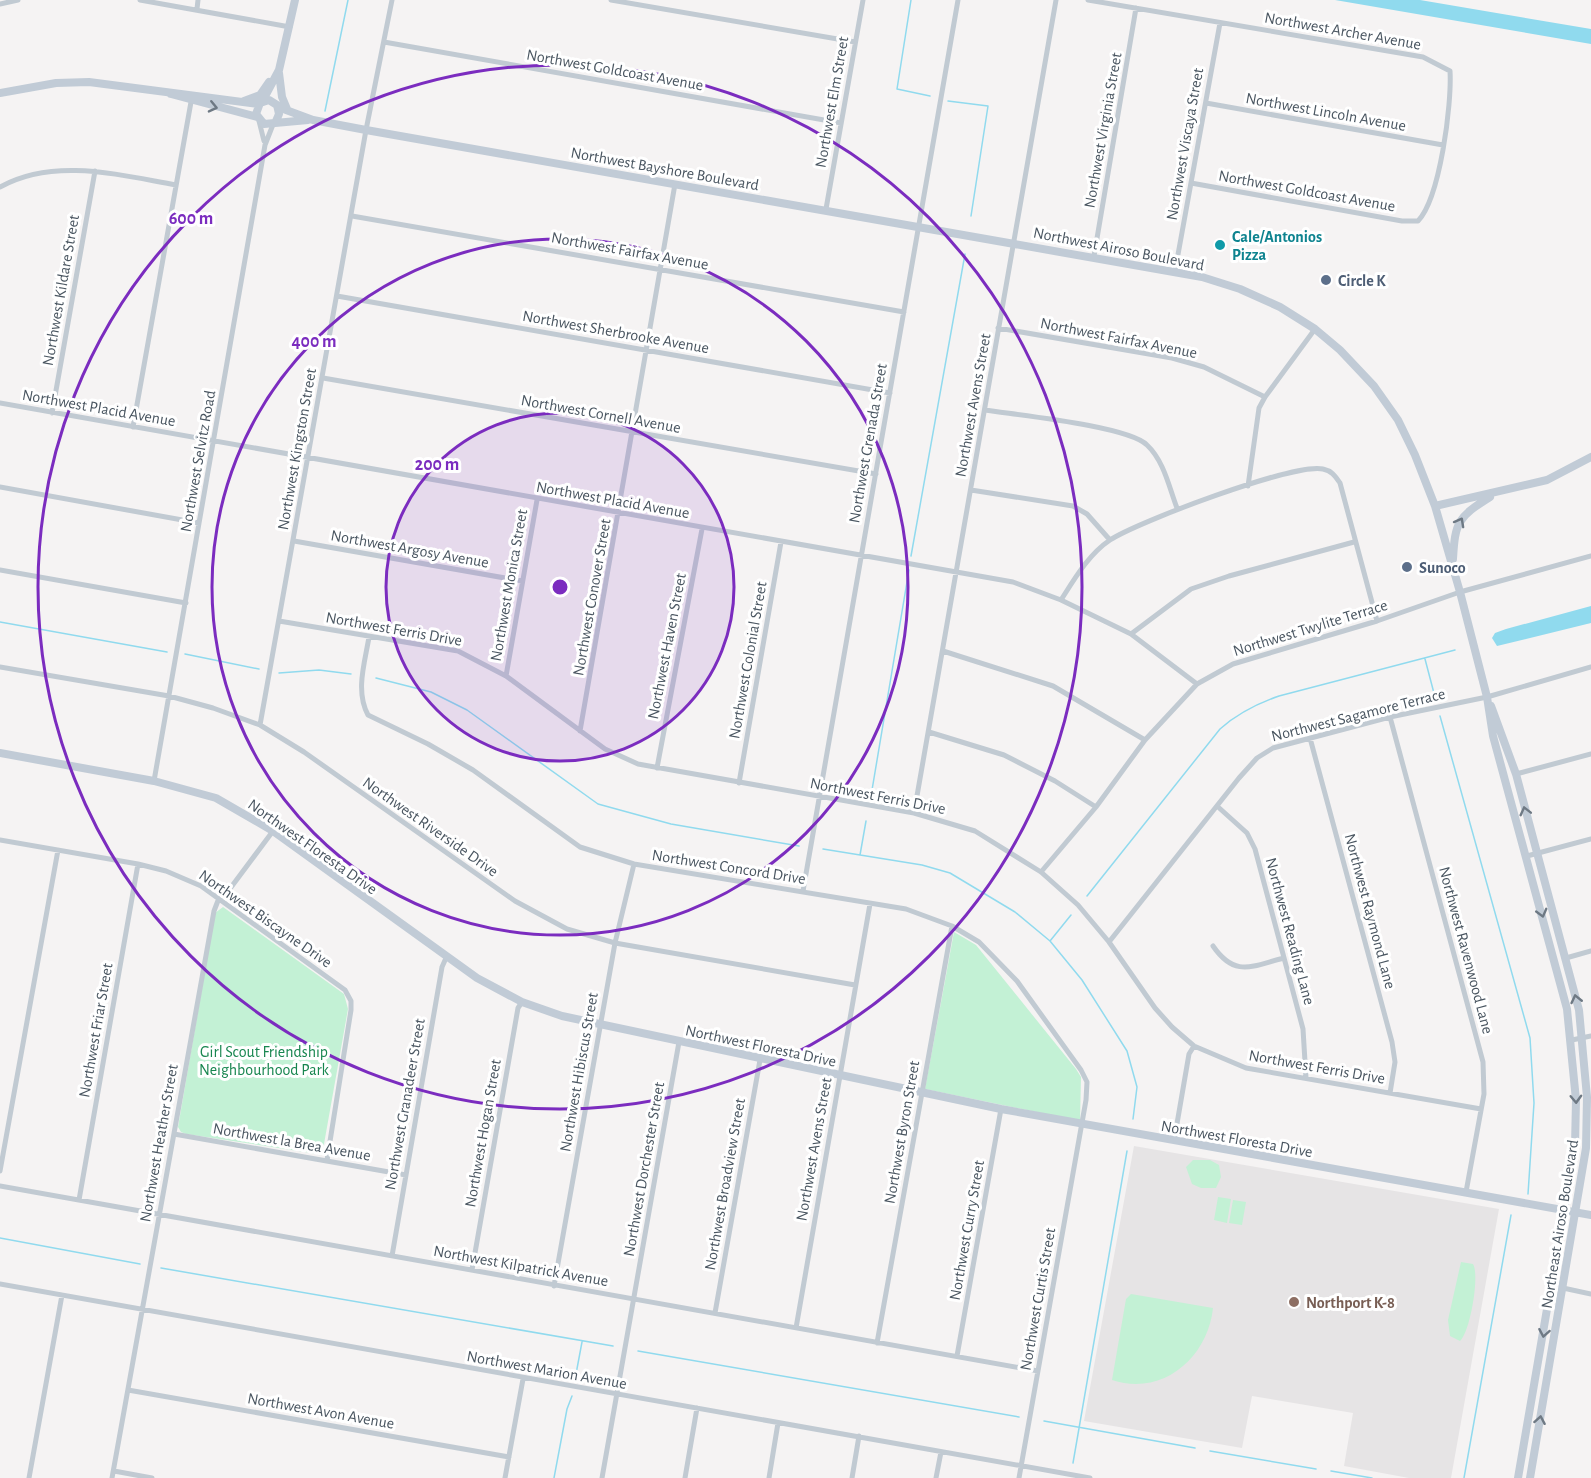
<svg xmlns="http://www.w3.org/2000/svg" width="1591" height="1478" font-family="'Alegreya Sans',sans-serif">
<style>
.education{fill:#e6e4e5}
.green{fill:#c3f1d5}
.water{fill:#90daee}
.lines{fill:none;stroke-linecap:round;stroke-linejoin:round}
.stream{stroke:#90daee;stroke-width:1.5}
.street{stroke:#c1cad2;stroke-width:5}
.secondary{stroke:#c1cbd6;stroke-width:8}
.oneway{stroke:#6e7984}
.ring{fill:none;stroke:#7b2cbf;stroke-width:3}
.culture-dot{fill:#0f9aa8;stroke:#fff;stroke-width:2}
.service-dot{fill:#5c6f8a;stroke:#fff;stroke-width:2}
.education-dot{fill:#8d6e63;stroke:#fff;stroke-width:2}
.labels{text-anchor:middle;stroke-width:6;stroke-linejoin:round;paint-order:stroke}
.street-label{font-size:16px;fill:#4a5661;stroke:#fff}
.culture-label{font-size:16px;font-weight:bold;fill:#0d838f;stroke:#fff;text-anchor:start}
.service-label{font-size:16px;font-weight:bold;fill:#4e5e75;stroke:#fff;text-anchor:start}
.park-label{font-size:16px;fill:#17864f;stroke:#fff}
.education-label{font-size:16px;font-weight:bold;fill:#785e54;stroke:#fff;text-anchor:start}
.centre{fill:#7b2cbf;stroke:#fff;stroke-width:3}
.ring-label{font-size:18px;text-anchor:middle;font-weight:bold;fill:#7b2cbf;stroke:#fff;stroke-width:6;stroke-linejoin:round;paint-order:stroke}
</style>
<rect width="100%" height="100%" fill="#f5f3f3"/>
<path class="education" d="M1134 1146 1499 1209 1451 1478H1409L1344 1466 1353 1413 1252 1396 1242 1448 1084 1421Z"/>
<path class="green" d="M223 907 344 994 348 1009 324 1144 318 1154 186 1134 181 1132 178 1127 215 913Z
M954 932 976 945 1076 1069 1081 1077 1080 1121 925 1089Z
M1193 1160H1210L1219 1165 1221 1177 1216 1188H1201L1192 1184 1186 1167Z
M1218 1197 1231 1199 1227 1223 1214 1220Z
M1233 1200 1246 1202 1242 1225 1229 1223Z
M1461 1262 1473 1264C1480 1275 1470 1333 1460 1341L1450 1336 1448 1320Z
M1131 1294 1213 1308C1208 1357 1163 1397 1112 1380L1126 1299Z"/>
<path class="water" d="M1335 0H1420L1591 29V44Z
M1591 606V623L1497 646 1492 638 1495 633 1506 629Z"/>
<g class="lines">
<path class="stream" d="M911 0 897 89 930 96
M948 101 988 106 971 216
M325 111 348 0
M911 556 965 254
M0 622 167 652
M185 654 259 669
M1425 659 1435 697
M279 673 319 670 351 674
M376 678 431 692 467 710 598 804 671 824 799 846
M1440 716 1530 1038 1534 1103 1528 1194
M871 796 909 570
M823 849 922 865 950 873 1015 912 1050 941 1082 980 1127 1051 1137 1087 1133 1119
M860 855 866 821
M1087 896 1220 729C1238 713 1256 704 1279 696L1455 650
M1050 941 1071 915
M0 1238 140 1264
M161 1268 613 1346
M638 1351 1019 1417
M576 1374 582 1342
M1044 1421 1195 1448
M1210 1451 1316 1469
M1073 1463 1127 1151
M1331 1471 1372 1478
M554 1478 567 1409 572 1396
M1464 1478 1511 1215"/>
<path class="street" d="M140 0 290 27
M611 0 855 42
M1088 0 1423 57 1450 71C1452 104 1440 198 1418 221H1402L1191 183
M0 4 18 0
M197 9 198 0
M384 42 841 123
M1206 103 1443 145
M259 121 264 141
M0 187C54 157 119 175 176 185
M826 209 863 0
M352 216 904 312
M1094 256 1136 8
M1175 271 1220 23
M337 296 890 393
M998 328 1172 358 1204 367 1265 397
M323 378 876 474
M0 403 1013 582 1061 600 1131 634 1197 684
M985 410C1017 415 1128 426 1147 445 1164 461 1169 487 1177 508
M52 413 95 171
M133 427 191 102
M1248 486 1259 408 1265 397 1315 329
M0 487 199 523
M971 490 1073 506 1087 514 1110 540
M294 541 522 581
M0 570 186 603
M1061 600C1075 578 1089 554 1110 540 1137 522 1296 462 1323 469 1332 471 1335 476 1340 483L1377 621
M279 621 458 651 506 676 605 749 638 764 914 813 975 831 1041 872 1078 905 1109 942 1155 1008 1172 1027 1194 1046 1246 1068 1481 1109
M1131 634 1191 589 1229 576 1354 542
M369 637C365 662 355 691 368 715L428 744 473 770 580 847 634 864 906 909 952 926 979 942 1017 981 1081 1070 1087 1082 1086 1100 1019 1478
M943 651 1053 686 1145 740
M0 667 169 696 213 708 260 725 304 752 515 901 567 929 615 943 855 985
M506 676 537 500
M1390 717 1483 1062 1484 1094 1466 1192
M260 725 366 130 392 0
M580 731 675 184
M929 732 1004 755 1055 781 1096 807
M1310 738 1392 1042 1395 1062 1390 1093
M657 768 702 529
M1516 774 1591 754
M154 781 265 145 274 122
M739 783 781 542
M1217 806 1247 833 1255 849 1303 1029 1306 1078
M914 813 1056 0
M0 840 138 864 166 871 201 886 345 990 351 1001V1010L327 1160
M1527 856 1591 839
M1041 872 1096 807 1145 740 1197 684 1233 664 1377 621 1460 592 1591 556
M803 891 958 0
M1109 942 1239 778 1257 758 1273 748 1390 717 1487 697 1591 667
M1213 946C1235 978 1252 966 1284 958
M1566 958 1591 951
M1572 1040 1591 1036
M174 1134 406 1175
M1174 1141 1189 1054 1194 1046
M0 1171 58 850
M0 1186 1038 1371
M79 1200 138 864
M392 1256 442 967 446 958
M472 1270 518 1008 522 1002
M0 1284 1090 1478
M554 1286 615 943 634 864
M1563 1288 1591 1294
M715 1313 760 1060
M796 1328 870 904
M877 1343 952 926
M957 1356 1001 1109
M128 1390 509 1457
M114 1471 152 1478
M29 1478 62 1295
M112 1478 214 911 219 898 226 894 273 831
M505 1478 523 1379
M602 1478 679 1042
M685 1478 697 1408
M769 1478 778 1423
M852 1478 859 1436
M936 1478 941 1452"/>
<path class="secondary" d="M279 73 282 97 287 109
M0 93 56 83 89 82 258 104
M171 94 257 117
M263 100 279 70 295 0
M244 101 260 95 269 82
M278 107 313 120 366 130 1202 277 1240 289 1280 307 1315 329 1340 350 1374 386 1398 420 1415 455 1435 506 1460 592 1487 697 1493 736 1567 1009 1576 1100 1575 1146 1518 1478
M276 121 279 114 277 105 269 100 260 103 256 114 264 124 308 120
M1435 506 1547 480 1591 457
M1453 559C1455 522 1458 517 1490 497
M1491 706 1516 774 1579 1010 1587 1097 1586 1148 1530 1478
M0 753 154 781 216 798 273 831 477 978 522 1002 562 1016 1001 1109 1591 1215"/>
</g>
<defs><path id="oneway-chevron" d="M-2-3.5L2.5 0L-2 3.5" fill="none" stroke-width="1.6" stroke-linecap="round" stroke-linejoin="round" transform="scale(1.5)"/></defs>
<g class="oneway">
<use href="#oneway-chevron" transform="translate(213 107) rotate(13)"/>
<use href="#oneway-chevron" transform="translate(1460 522) rotate(-61)"/>
<use href="#oneway-chevron" transform="translate(1525 811) rotate(-104)"/>
<use href="#oneway-chevron" transform="translate(1542 913) rotate(75)"/>
<use href="#oneway-chevron" transform="translate(1576 999) rotate(-103)"/>
<use href="#oneway-chevron" transform="translate(1576 1099) rotate(88)"/>
<use href="#oneway-chevron" transform="translate(1544 1333) rotate(100)"/>
<use href="#oneway-chevron" transform="translate(1540 1420) rotate(-80)"/>
</g>
<circle cx="560" cy="587" r="174" fill="#7b2cbf" fill-opacity=".12"/>
<g class="ring">
<circle cx="560" cy="587" r="174"/>
<circle cx="560" cy="587" r="348"/>
<circle cx="560" cy="587" r="522"/>
</g>
<circle class="culture-dot" cx="1220" cy="245" r="6"/>
<g class="service-dot">
<circle cx="1326" cy="280" r="6"/>
<circle cx="1407" cy="567" r="6"/>
</g>
<circle class="education-dot" cx="1294" cy="1302" r="6"/>
<g class="labels">
<g class="street-label">
<text transform="translate(1343 30) rotate(10)" y="6">Northwest Archer Avenue</text>
<text transform="translate(615 69) rotate(10)" y="6">Northwest Goldcoast Avenue</text>
<text transform="translate(831 102) rotate(-80)" y="6">Northwest Elm Street</text>
<text transform="translate(1326 111) rotate(10)" y="6">Northwest Lincoln Avenue</text>
<text transform="translate(1102 130) rotate(-80)" y="6">Northwest Virginia Street</text>
<text transform="translate(1184 144) rotate(-80)" y="6">Northwest Viscaya Street</text>
<text transform="translate(665 168) rotate(10)" y="6">Northwest Bayshore Boulevard</text>
<text transform="translate(1307 190) rotate(10)" y="6">Northwest Goldcoast Avenue</text>
<text transform="translate(1119 248) rotate(11)" y="6">Northwest Airoso Boulevard</text>
<text transform="translate(630 250) rotate(10)" y="6">Northwest Fairfax Avenue</text>
<text transform="translate(60 290) rotate(-80)" y="6">Northwest Kildare Street</text>
<text transform="translate(616 331) rotate(10)" y="6">Northwest Sherbrooke Avenue</text>
<text transform="translate(1119 337) rotate(11)" y="6">Northwest Fairfax Avenue</text>
<text transform="translate(972 405) rotate(-80)" y="6">Northwest Avens Street</text>
<text transform="translate(99 407) rotate(10)" y="6">Northwest Placid Avenue</text>
<text transform="translate(601 413) rotate(10)" y="6">Northwest Cornell Avenue</text>
<text transform="translate(867 443) rotate(-80)" y="6">Northwest Grenada Street</text>
<text transform="translate(296 449) rotate(-80)" y="6">Northwest Kingston Street</text>
<text transform="translate(197 461) rotate(-80)" y="6">Northwest Selvitz Road</text>
<text transform="translate(613 499) rotate(10)" y="6">Northwest Placid Avenue</text>
<text transform="translate(410 548) rotate(10)" y="6">Northwest Argosy Avenue</text>
<text transform="translate(508 585) rotate(-80)" y="6">Northwest Monica Street</text>
<text transform="translate(591 597) rotate(-80)" y="6">Northwest Conover Street</text>
<text transform="translate(1310 627) rotate(-17)" y="6">Northwest Twylite Terrace</text>
<text transform="translate(394 628) rotate(10)" y="6">Northwest Ferris Drive</text>
<text transform="translate(666 646) rotate(-79)" y="6">Northwest Haven Street</text>
<text transform="translate(747 660) rotate(-80)" y="6">Northwest Colonial Street</text>
<text transform="translate(1358 714) rotate(-14)" y="6">Northwest Sagamore Terrace</text>
<text transform="translate(878 795) rotate(11)" y="6">Northwest Ferris Drive</text>
<text transform="translate(431 826) rotate(35)" y="6">Northwest Riverside Drive</text>
<text transform="translate(313 846) rotate(35)" y="6">Northwest Floresta Drive</text>
<text transform="translate(729 866) rotate(9)" y="6">Northwest Concord Drive</text>
<text transform="translate(1371 911) rotate(75)" y="6">Northwest Raymond Lane</text>
<text transform="translate(266 918) rotate(35)" y="6">Northwest Biscayne Drive</text>
<text transform="translate(1291 931) rotate(75)" y="6">Northwest Reading Lane</text>
<text transform="translate(1467 950) rotate(75)" y="6">Northwest Ravenwood Lane</text>
<text transform="translate(95 1030) rotate(-80)" y="6">Northwest Friar Street</text>
<text transform="translate(761 1045) rotate(12)" y="6">Northwest Floresta Drive</text>
<text transform="translate(1317 1066) rotate(10)" y="6">Northwest Ferris Drive</text>
<text transform="translate(578 1072) rotate(-80)" y="6">Northwest Hibiscus Street</text>
<text transform="translate(404 1104) rotate(-80)" y="6">Northwest Granadeer Street</text>
<text transform="translate(901 1132) rotate(-80)" y="6">Northwest Byron Street</text>
<text transform="translate(482 1133) rotate(-80)" y="6">Northwest Hogan Street</text>
<text transform="translate(1237 1138) rotate(10)" y="6">Northwest Floresta Drive</text>
<text transform="translate(292 1141) rotate(10)" y="6">Northwest la Brea Avenue</text>
<text transform="translate(158 1143) rotate(-80)" y="6">Northwest Heather Street</text>
<text transform="translate(813 1149) rotate(-80)" y="6">Northwest Avens Street</text>
<text transform="translate(643 1169) rotate(-80)" y="6">Northwest Dorchester Street</text>
<text transform="translate(724 1184) rotate(-80)" y="6">Northwest Broadview Street</text>
<text transform="translate(1559 1224) rotate(-81)" y="6">Northeast Airoso Boulevard</text>
<text transform="translate(966 1230) rotate(-80)" y="6">Northwest Curry Street</text>
<text transform="translate(521 1265) rotate(10)" y="6">Northwest Kilpatrick Avenue</text>
<text transform="translate(1037 1299) rotate(-80)" y="6">Northwest Curtis Street</text>
<text transform="translate(547 1369) rotate(10)" y="6">Northwest Marion Avenue</text>
<text transform="translate(321 1410) rotate(10)" y="6">Northwest Avon Avenue</text>
</g>
<g class="culture-label">
<text x="1232" y="242">Cale/Antonios<tspan x="1232" dy="18">Pizza</tspan></text>
</g>
<g class="service-label">
<text x="1338" y="286">Circle K</text>
<text x="1419" y="573">Sunoco</text>
</g>
<g class="park-label">
<text x="264" y="1057">Girl Scout Friendship<tspan x="264" dy="18">Neighbourhood Park</tspan></text>
</g>
<g class="education-label">
<text x="1306" y="1308">Northport K-8</text>
</g>
</g>
<circle cx="560" cy="587" r="9" class="centre"/>
<g class="ring-label">
<text x="191" y="224">600 m</text>
<text x="314" y="347">400 m</text>
<text x="437" y="470">200 m</text>
</g>
</svg>
